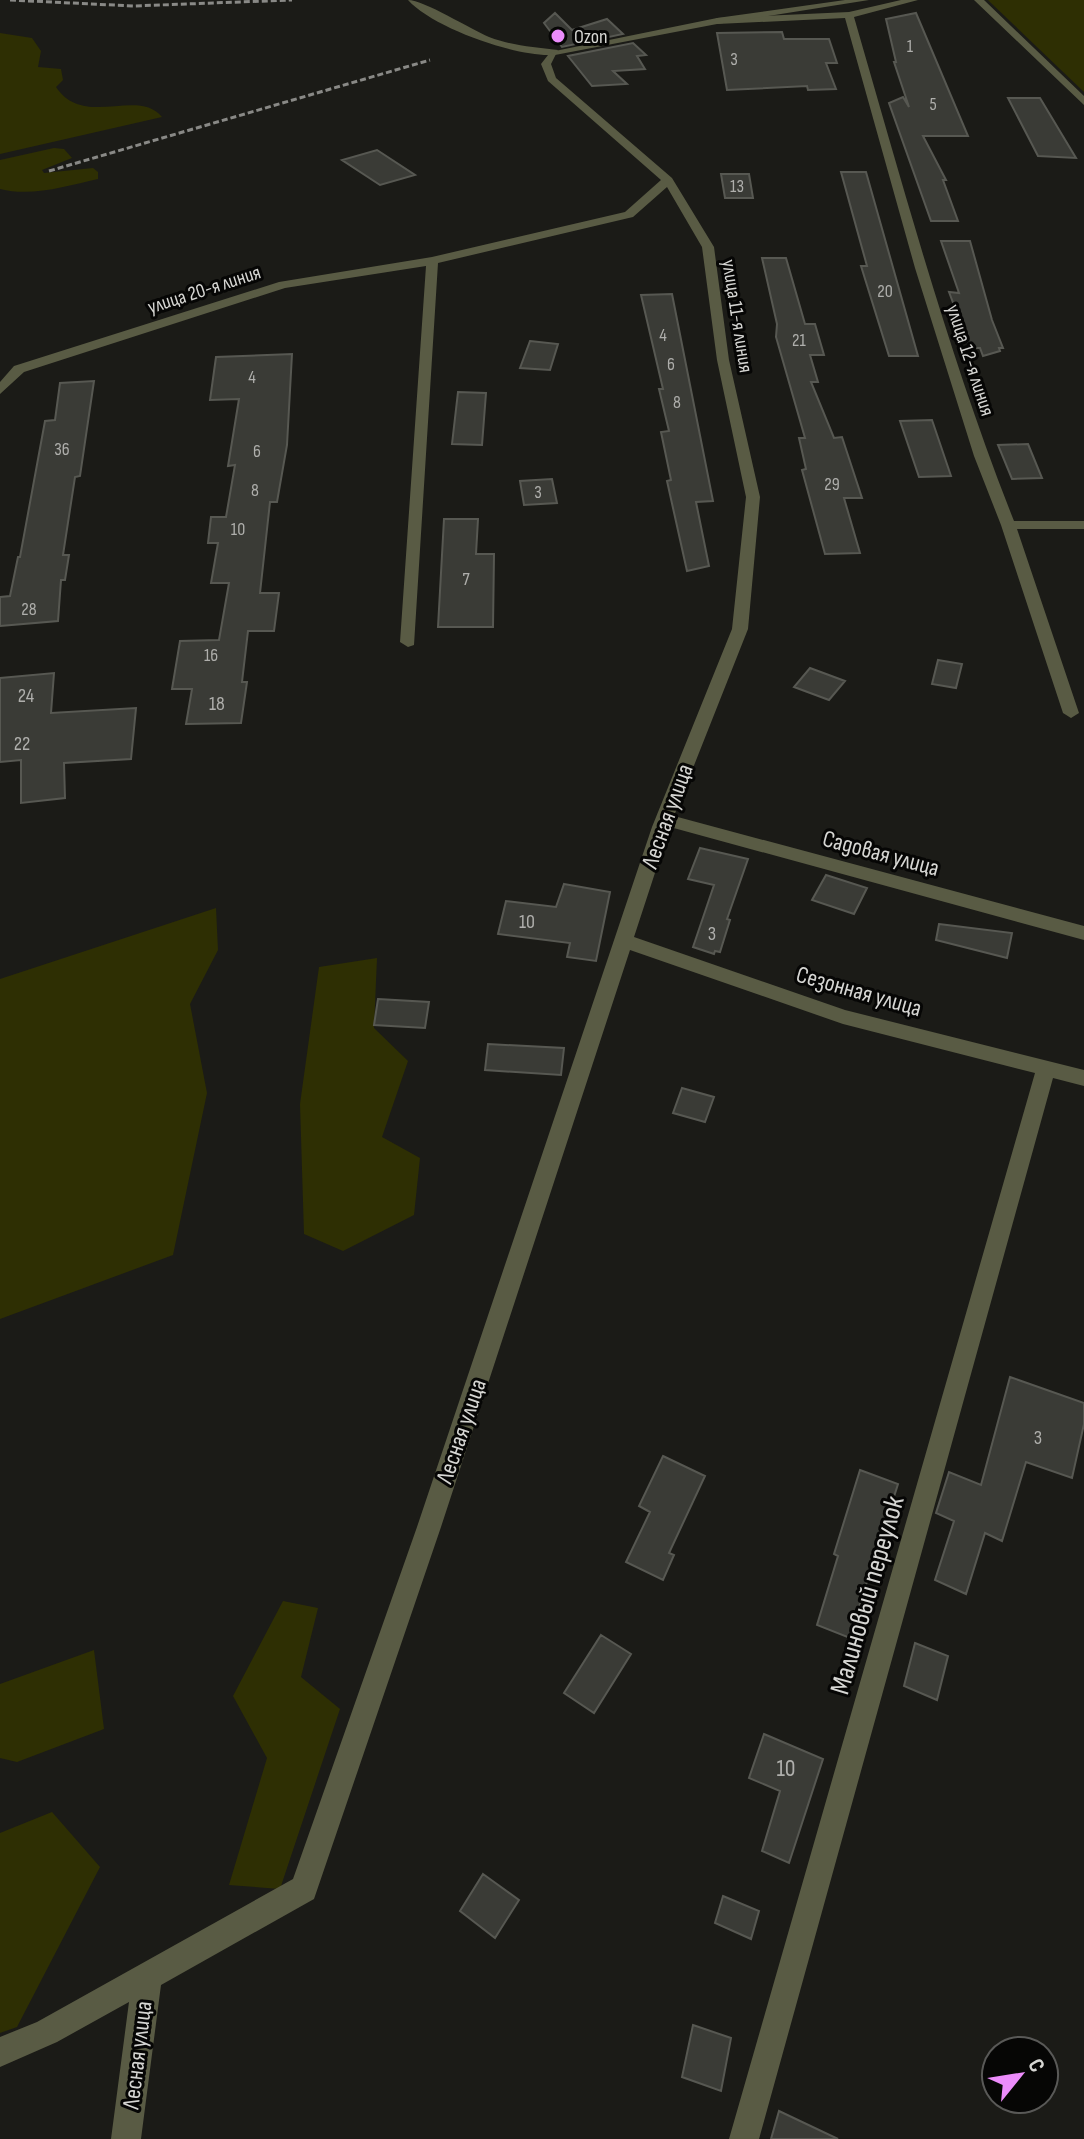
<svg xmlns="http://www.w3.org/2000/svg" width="1084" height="2139" font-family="'Sofia Sans Condensed',sans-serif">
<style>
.green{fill:#2e2f03}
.building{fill:#3a3b36;stroke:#575852;stroke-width:2}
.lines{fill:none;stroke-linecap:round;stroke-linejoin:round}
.minor{fill:#595b44;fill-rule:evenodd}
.tertiary{fill:#595b44;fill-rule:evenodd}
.rail{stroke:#898986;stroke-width:3;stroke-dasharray:6 3;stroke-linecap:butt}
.poi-dot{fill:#ec8cfb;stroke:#060605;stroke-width:3}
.labels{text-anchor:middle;stroke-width:6;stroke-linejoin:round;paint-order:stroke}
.far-number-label{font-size:18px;fill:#afafac}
.far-poi-label{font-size:20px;fill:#d6d6d3;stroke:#060605;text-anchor:start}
.far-street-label{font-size:20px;fill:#d6d6d3;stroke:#060605}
.number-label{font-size:20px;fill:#afafac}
.street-label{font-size:24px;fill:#d6d6d3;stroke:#060605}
.near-number-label{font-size:24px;fill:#afafac}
.near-street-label{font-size:28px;fill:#d6d6d3;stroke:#060605}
</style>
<rect width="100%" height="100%" fill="#1b1b17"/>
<path class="green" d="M988 0H1084V92L991 3Z
M0 33 32 38 41 51 38 67 61 69 63 80 56 87C84 129 138 87 162 117L0 154Z
M54 148 64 149 72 158 42 170 44 173 93 168 98 172V179C67 186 32 197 0 189V160Z
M216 908 218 950 190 1004 207 1093 173 1255 0 1319V979Z
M377 958 374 1028 408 1061 382 1137 420 1158 414 1215 343 1251 304 1234 300 1104 319 967Z
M283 1601 318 1608 301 1677 340 1709 280 1889 229 1885 267 1758 233 1696Z
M94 1650 104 1729 17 1762 0 1758V1684Z
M52 1812 100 1867 17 2027 0 2033V1833Z"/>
<path class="building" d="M555 13 572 30 607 19 623 34 562 47 544 23Z
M916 13 968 136H923L946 180H943L958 221H931L889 103 903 97 909 107 894 62H896L886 19Z
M782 32 784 39H829L837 63H826L836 89 808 90 807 86 727 90 717 33Z
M633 43 646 55 637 56 645 69 613 71 627 84 592 86 568 56Z
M1008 98H1040L1076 158 1038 156Z
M377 150 415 175 380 185 342 160Z
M841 172H866L918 356H889L861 266H867Z
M721 174H749L753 198H725Z
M941 241H970L992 320 1003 348H999L1000 351 983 356 980 348H970L949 292 959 293Z
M762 258H786L805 324H815L824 355H810L818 382H811L834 438 842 437 862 498H844L860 553 825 554 802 470 806 469 799 438H805L776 337 777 324Z
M672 294 713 501 696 502 709 566 687 571 667 481 671 480 661 432 669 431 659 389H663L641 295Z
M530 341 558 344 550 370 520 368Z
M292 354 287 445 277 502H270L260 593H279L274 631H248L242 682H247L241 723 186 724 192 689H172L180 641 219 640 229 583H211L218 543H208L211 517H226L235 465 228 466 239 399 210 400 216 357Z
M94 381 80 476 75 477 63 555H69L65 580H61L58 621 0 626V597L10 596 18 557H20L45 421 55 420 60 383Z
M458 392 486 393 482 445 452 444Z
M932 420 951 476 919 477 900 421Z
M1028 444 1042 478 1012 479 998 445Z
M552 479 557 503 524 505 520 481Z
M444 519H478L476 554H494L493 627H438Z
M938 660 962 664 956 688 932 684Z
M810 668 845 681 829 700 794 687Z
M54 673 51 713 136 708 131 759 64 763 65 798 21 803V760L0 762V678Z
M700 848 748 859 727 919 730 920 720 952 715 951 714 954 693 947 714 885 688 879Z
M826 875 867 888 854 914 812 900Z
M564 884 610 892 596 961 567 957 570 943 498 934 506 901 556 907Z
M939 924 1012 933 1007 958 936 940Z
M378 999 429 1002 425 1028 374 1025Z
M488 1044 564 1048 561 1075 485 1070Z
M682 1088 714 1097 705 1122 673 1113Z
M1010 1377 1084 1403V1424L1072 1478 1026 1462 1002 1541 985 1533 966 1594 935 1580 954 1521 936 1513 949 1472 981 1485Z
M663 1456 705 1476 669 1553 674 1555 663 1580 626 1562 650 1512 639 1506Z
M860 1470 898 1484 858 1610 863 1612 855 1640 817 1625 838 1556 834 1554Z
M601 1635 631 1654 594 1713 564 1693Z
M915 1643 948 1656 937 1700 904 1686Z
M764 1734 823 1759 789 1863 762 1851 780 1791 749 1778Z
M483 1874 519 1900 495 1938 460 1911Z
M723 1896 759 1911 751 1939 715 1923Z
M693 2025 731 2038 721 2091 682 2077Z
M779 2111 838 2139H771Z"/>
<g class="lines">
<path class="minor" d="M408 0C424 0 470 29 489 37 513 46 534 47 558 50L551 64 556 78 672 178 714 247 729 360 760 497 748 629 674 816 1084 926V940L670 827 634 937 845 1010 1084 1070V1086L1053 1078 759 2139H729L1035 1073 843 1024 630 950 441 1527 314 1899 161 1985 141 2139H111L129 2002 57 2042 0 2067V2037L37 2022 293 1879 417 1527 652 827 732 629 746 497 717 360 702 247 667 187 633 217 438 263 414 645 408 647 400 642 426 266 285 288 24 372 0 394V382L14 366 279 282 432 257 625 212 661 180 548 81 541 64 548 55C511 55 432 27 408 0Z
M901 0H918L854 17C903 186 949 357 1014 521H1084V529H1017L1079 713 1071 718 1063 713 1001 525 974 456 915 268 845 18 717 24 712 21 717 18 849 12Z
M974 0H984L1084 96V105Z"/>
<path class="tertiary" d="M845 0H869L717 24 555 55 550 52 717 18Z"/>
<path class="rail" d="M10 0 133 6 292 0
M49 171 430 60"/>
</g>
<circle class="poi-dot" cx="558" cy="36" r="8"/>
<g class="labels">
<g class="far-number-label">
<text x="910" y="52">1</text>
<text x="734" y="65">3</text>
<text x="933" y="110">5</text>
<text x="737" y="192">13</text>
<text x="885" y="297">20</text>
<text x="663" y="341">4</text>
<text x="799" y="346">21</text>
<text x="671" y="370">6</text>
<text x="252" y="383">4</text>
<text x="677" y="408">8</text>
<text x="62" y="455">36</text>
<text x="257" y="457">6</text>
<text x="832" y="490">29</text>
<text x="255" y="496">8</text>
<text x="538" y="498">3</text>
<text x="238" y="535">10</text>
<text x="466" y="585">7</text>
<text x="29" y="615">28</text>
<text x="211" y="661">16</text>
</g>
<g class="far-poi-label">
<text x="574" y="43">Ozon</text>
</g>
<g class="far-street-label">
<text transform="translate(204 289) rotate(-18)" y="7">улица 20-я линия</text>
<text transform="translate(738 316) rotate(81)" y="7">улица 11-я линия</text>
<text transform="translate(971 360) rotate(72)" y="7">улица 12-я линия</text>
</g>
<g class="number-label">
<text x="26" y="702">24</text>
<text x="217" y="710">18</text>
<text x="22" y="750">22</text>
<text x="527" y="928">10</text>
<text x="712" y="940">3</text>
<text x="1038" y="1444">3</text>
</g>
<g class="street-label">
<text transform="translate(667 816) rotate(-70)" y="8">Лесная улица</text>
<text transform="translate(881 853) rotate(15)" y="8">Садовая улица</text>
<text transform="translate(859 991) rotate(16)" y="8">Сезонная улица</text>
<text transform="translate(461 1431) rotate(-71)" y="8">Лесная улица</text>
<text transform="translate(137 2055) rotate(-83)" y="8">Лесная улица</text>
</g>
<g class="near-number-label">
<text x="786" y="1776">10</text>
</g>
<g class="near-street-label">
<text transform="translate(866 1595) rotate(-74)" y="10">Малиновый переулок</text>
</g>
</g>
<g transform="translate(1020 2075) rotate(60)"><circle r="38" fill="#060605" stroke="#595957" stroke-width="2"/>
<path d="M0-6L14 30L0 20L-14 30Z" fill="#ec8cfb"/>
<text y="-12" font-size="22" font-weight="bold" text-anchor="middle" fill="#d6d6d3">С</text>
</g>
</svg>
